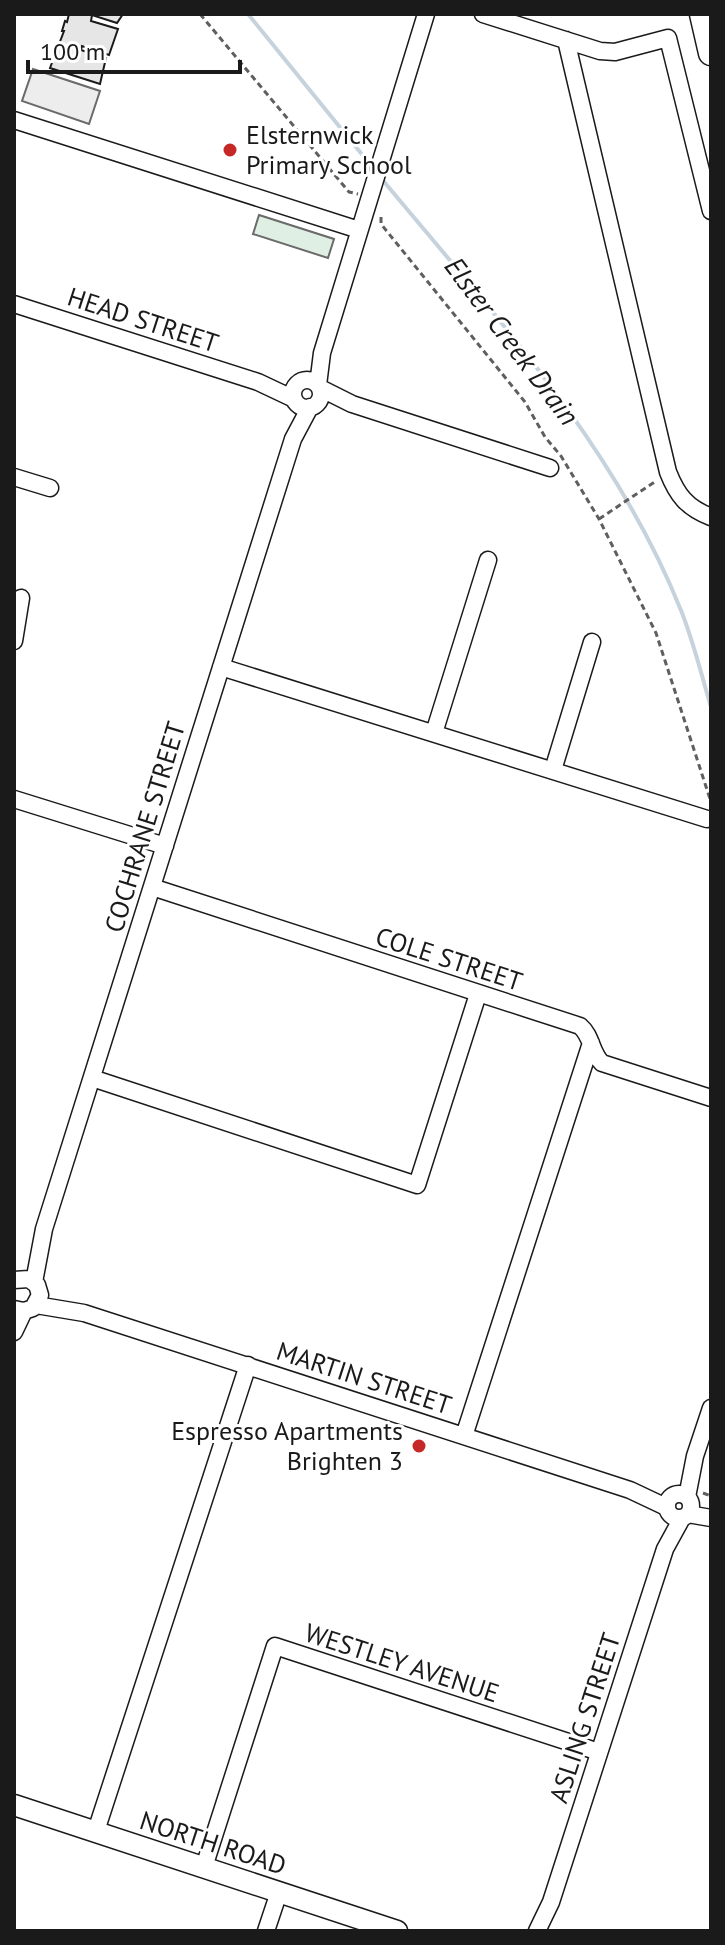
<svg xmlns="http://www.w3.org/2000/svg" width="725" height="1945" font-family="'PT Sans',sans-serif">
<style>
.green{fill:#e0efe3;stroke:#6a6a6a;stroke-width:2}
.parking{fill:#ededed;stroke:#6a6a6a;stroke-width:2}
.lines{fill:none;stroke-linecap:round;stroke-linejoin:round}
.stream{stroke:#c6d2dc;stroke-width:4}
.building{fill:#e6e6e6;stroke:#1a1a1a;stroke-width:2}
.minor-casing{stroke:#1a1a1a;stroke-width:19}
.major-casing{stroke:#1a1a1a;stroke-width:23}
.highway-casing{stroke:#1a1a1a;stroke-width:27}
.path{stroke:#5f5f5f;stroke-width:3;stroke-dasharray:6 4;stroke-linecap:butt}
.minor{stroke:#fff;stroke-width:16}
.major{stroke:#fff;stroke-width:20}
.highway{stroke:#fff;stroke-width:24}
.poi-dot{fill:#c62828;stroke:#fff;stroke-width:3}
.labels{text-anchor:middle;stroke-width:6;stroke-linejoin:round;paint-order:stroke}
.poi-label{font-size:26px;fill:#1a1a1a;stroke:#fff;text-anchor:start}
.street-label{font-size:26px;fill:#1a1a1a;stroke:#fff}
.water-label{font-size:28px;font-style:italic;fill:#1a1a1a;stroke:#fff}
</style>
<rect width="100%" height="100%" fill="#fff"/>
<path class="green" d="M259 215 334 239 328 258 253 234Z"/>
<path class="parking" d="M33 69 100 91 89 124 22 101Z"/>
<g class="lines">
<path class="stream" d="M248 14 373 168
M381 178C492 312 614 444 680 608 693 639 701 674 711 707"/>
</g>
<path class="building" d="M69 14H123L117 23 92 15 91 21 118 29 109 55 82 46 81 50 106 58 100 84 50 68 64 31H62L65 21 67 22Z"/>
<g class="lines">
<g class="minor-casing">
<path id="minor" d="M483 14 600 51 615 52 668 38 711 211
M566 40 668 472C677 495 687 508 711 517
M14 120 359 230
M14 304 258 382 294 399
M293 394a14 14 0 1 1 28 0a14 14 0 1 1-28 0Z
M318 385 322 353 426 14
M320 388 352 404 550 468
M14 477 50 488
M14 641 21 598
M221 667 707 819
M434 733 488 560
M553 770 592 642
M14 799 165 846
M152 887 580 1026C592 1036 591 1053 602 1063L711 1098
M92 1078 417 1185 478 994
M14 1280 29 1279 37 1285 40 1295 33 1308 24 1311 14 1309
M34 1282 44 1229 293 439 310 407
M36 1305 84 1313 630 1490 666 1507
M14 1332 24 1311
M464 1436 591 1043
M667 1506a12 12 0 1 1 24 0a12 12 0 1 1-24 0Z
M687 1497 695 1456 711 1408
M688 1514 711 1518
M96 1831 248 1365
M204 1867 275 1646 599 1752
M266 1931 279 1892
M537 1931 551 1902 665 1549 682 1518"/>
</g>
<g class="major-casing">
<path id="major" d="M14 1805 397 1931"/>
</g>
<g class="highway-casing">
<path id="highway" d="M702 14 711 53"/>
</g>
<path class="path" d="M200 14 349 192 358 194
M381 217V224L525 402 545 437 561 456 599 519 656 633 711 802
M599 519 656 481
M703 1493 711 1496"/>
<use href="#minor" class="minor"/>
<use href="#major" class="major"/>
<use href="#highway" class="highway"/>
</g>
<g class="poi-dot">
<circle cx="230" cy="150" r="8"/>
<circle cx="419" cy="1446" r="8"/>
</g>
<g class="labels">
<g class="poi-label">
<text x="246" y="144">Elsternwick<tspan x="246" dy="30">Primary School</tspan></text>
<text x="403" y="1440" text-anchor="end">Espresso Apartments<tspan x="403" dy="30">Brighten 3</tspan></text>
</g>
<g class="street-label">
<text transform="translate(143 320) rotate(18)" y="9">HEAD STREET</text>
<text transform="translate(145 827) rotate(-73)" y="9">COCHRANE STREET</text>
<text transform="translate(449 959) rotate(18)" y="9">COLE STREET</text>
<text transform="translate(364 1378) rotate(18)" y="9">MARTIN STREET</text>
<text transform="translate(402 1663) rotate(18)" y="9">WESTLEY AVENUE</text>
<text transform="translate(585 1718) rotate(-72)" y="9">ASLING STREET</text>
<text transform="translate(213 1843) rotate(18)" y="9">NORTH ROAD</text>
</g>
<g class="water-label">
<text transform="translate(512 341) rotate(53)" y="10">Elster Creek Drain</text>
</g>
</g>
<rect width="725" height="1945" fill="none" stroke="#1a1a1a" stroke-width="32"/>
<path d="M28 60v12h212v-12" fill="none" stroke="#1a1a1a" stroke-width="4"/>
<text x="40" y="60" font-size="24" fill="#1a1a1a" stroke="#ffffff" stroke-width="6" paint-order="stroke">100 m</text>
</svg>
